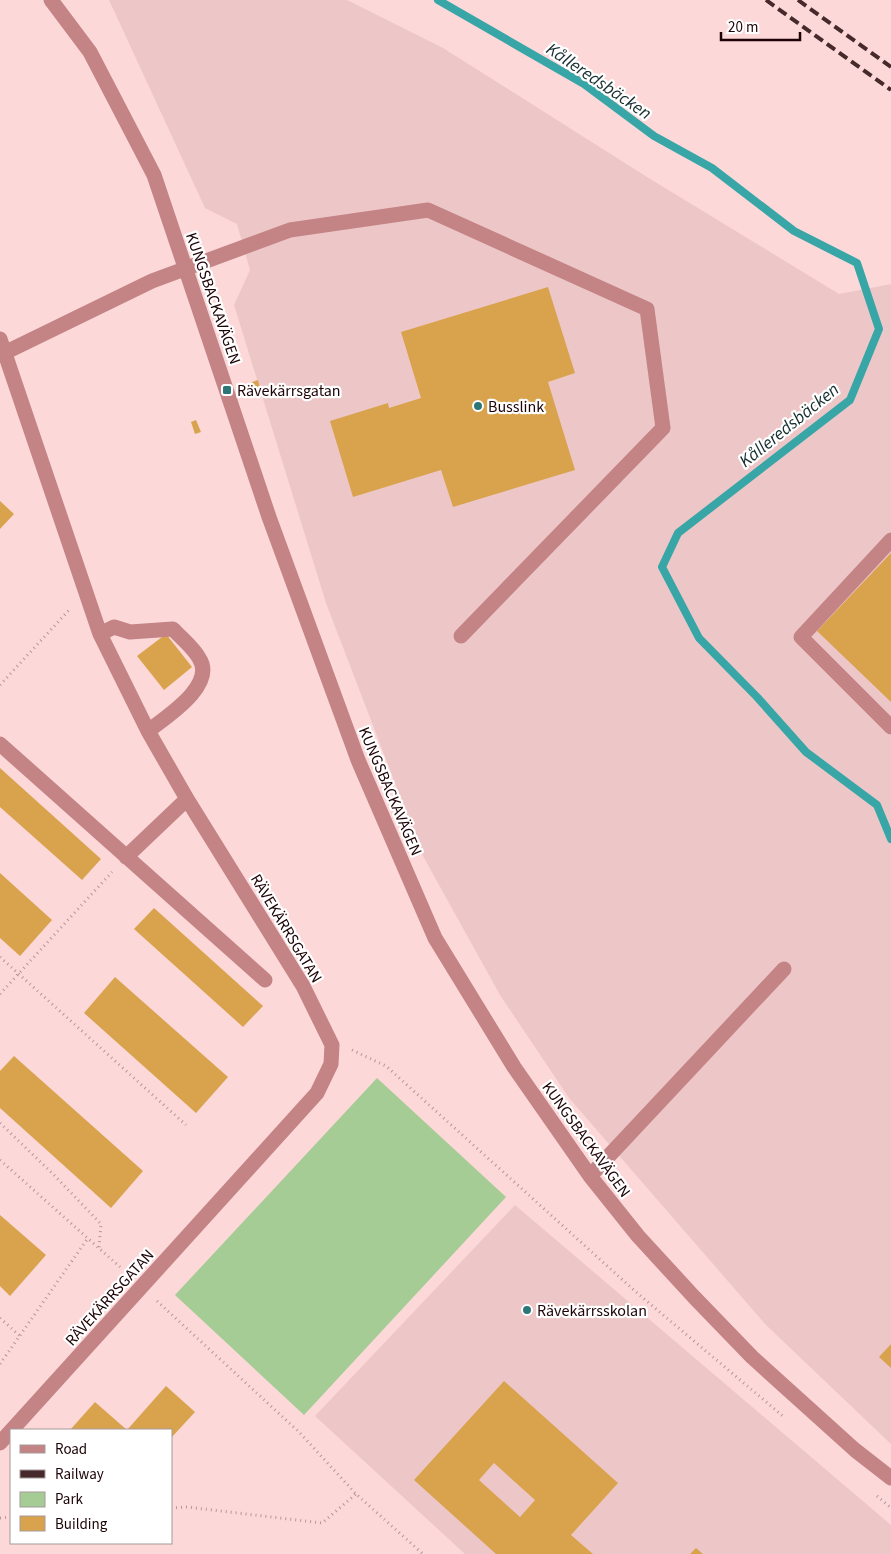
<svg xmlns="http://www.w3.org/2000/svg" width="891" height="1554" font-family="'Source Sans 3',sans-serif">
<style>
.built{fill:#edc7c8}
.green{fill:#a4cc94}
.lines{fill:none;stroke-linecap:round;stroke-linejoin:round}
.stream{stroke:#38a5a7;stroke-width:8}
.building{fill:#d9a34d;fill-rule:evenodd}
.path{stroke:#b79698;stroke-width:3;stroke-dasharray:1 4;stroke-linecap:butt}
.minor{stroke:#c48385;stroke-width:15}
.rail{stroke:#45292b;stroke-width:4;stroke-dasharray:10 5;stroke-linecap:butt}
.poi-dot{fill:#2c7678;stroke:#fff;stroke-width:2}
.labels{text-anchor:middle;stroke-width:4.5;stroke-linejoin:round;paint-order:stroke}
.street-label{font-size:16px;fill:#1d0306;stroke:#fff}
.poi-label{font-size:16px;fill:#1d0306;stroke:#fff;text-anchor:start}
.water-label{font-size:18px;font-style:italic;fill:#162e2e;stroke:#fff}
</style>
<rect width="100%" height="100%" fill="#fcd8d9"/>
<path class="built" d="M109 0H347L443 48 647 177 839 294 891 284V1444L766 1325 569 1098 500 995 423 856 326 603 234 305 250 270 237 224 205 208Z
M515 1205 891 1525V1554H465L315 1416Z"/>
<path class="green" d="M377 1078 506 1197 304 1415 175 1295Z"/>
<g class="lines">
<path class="stream" d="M438 0 584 84 654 136 712 168 794 231 857 263 879 329 850 400 678 533 662 567 699 638 757 697 806 752 877 805 891 839"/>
</g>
<path class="building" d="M548 287 575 373 548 382 575 470 453 507 441 470 353 497 330 421 388 403 389 408 421 398 401 332Z
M258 380 261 392 256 394 252 382Z
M196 420 201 432 195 434 191 422Z
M0 501 14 514 0 529Z
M891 553V702L817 631Z
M166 634 192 667 164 690 137 656Z
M0 768 101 859 82 880 0 807Z
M0 873 52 920 20 956 0 938Z
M154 908 263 1006 243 1027 134 929Z
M115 977 228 1077 196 1113 84 1013Z
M14 1056 143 1171 111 1208 0 1108V1071Z
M0 1215 46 1255 10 1296 0 1286Z
M891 1344V1368L879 1357Z
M504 1381 618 1483 571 1535 593 1554H496L414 1480ZM494 1463 535 1500 520 1517 479 1480Z
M166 1386 195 1412 171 1438V1430H70L95 1402 127 1430Z
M696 1548 703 1554H690Z"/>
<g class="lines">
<path class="path" d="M0 685 70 609
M0 957 186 1125
M0 994 112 872
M352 1050 386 1066 636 1292 784 1417
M0 1123 53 1174 101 1224 99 1248
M0 1160 120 1267
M157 1301 299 1432 356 1494 423 1554
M0 1318 20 1336
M0 1364 88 1238
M877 1496 891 1508
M171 1508 187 1507 322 1523 356 1494
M0 1518 11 1517"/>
<path class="minor" d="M51 0 90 52 154 175 269 517 358 760 435 938 514 1067 590 1176 638 1236 694 1297 752 1357 855 1450 891 1478
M0 339 100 634 148 731 187 799 303 986 332 1045 331 1064 317 1093 0 1443
M0 355 152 281 290 230 428 210 647 309 663 428 461 636
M891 540 801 637 891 727
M100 634 114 627 130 632 173 629C181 638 193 647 199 658 217 685 166 717 148 731
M0 744 265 980
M126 857 187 799
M590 1176 784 969"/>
<path class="rail" d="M766 0 891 90
M798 0 891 67"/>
</g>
<g class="poi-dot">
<rect x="222" y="385" width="10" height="10" rx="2.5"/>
<circle cx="478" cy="406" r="5"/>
<circle cx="527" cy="1310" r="5"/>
</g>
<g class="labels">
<g class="street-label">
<text transform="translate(214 298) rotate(71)" y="6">KUNGSBACKAVÄGEN</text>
<text transform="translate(391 791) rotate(67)" y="6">KUNGSBACKAVÄGEN</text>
<text transform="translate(287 928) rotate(59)" y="6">RÄVEKÄRRSGATAN</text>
<text transform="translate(587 1139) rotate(54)" y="6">KUNGSBACKAVÄGEN</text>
<text transform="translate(109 1297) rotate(-48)" y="6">RÄVEKÄRRSGATAN</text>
</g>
<g class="poi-label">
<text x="237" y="396">Rävekärrsgatan</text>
<text x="488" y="412">Busslink</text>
<text x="537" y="1316">Rävekärrsskolan</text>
</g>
<g class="water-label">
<text transform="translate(599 81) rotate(34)" y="6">Kålleredsbäcken</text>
<text transform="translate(789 425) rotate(-39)" y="6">Kålleredsbäcken</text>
</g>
</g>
<rect x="10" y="1429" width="162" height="115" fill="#ffffff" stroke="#a59a9b"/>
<rect x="20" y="1445" width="25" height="8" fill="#c48385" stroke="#a59a9b"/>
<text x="55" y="1454" font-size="15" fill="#1d0306">Road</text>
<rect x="20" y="1470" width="25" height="8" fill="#45292b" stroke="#a59a9b"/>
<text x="55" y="1479" font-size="15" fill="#1d0306">Railway</text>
<rect x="20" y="1492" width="25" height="15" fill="#a4cc94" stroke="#a59a9b"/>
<text x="55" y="1504" font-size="15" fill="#1d0306">Park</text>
<rect x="20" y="1516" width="25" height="15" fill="#d9a34d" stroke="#a59a9b"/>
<text x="55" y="1529" font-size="15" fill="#1d0306">Building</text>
<path d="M721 32v8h79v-8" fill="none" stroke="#1d0306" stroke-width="2.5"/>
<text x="728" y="32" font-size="15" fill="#1d0306" stroke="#ffffff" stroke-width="4" paint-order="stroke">20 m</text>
</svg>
